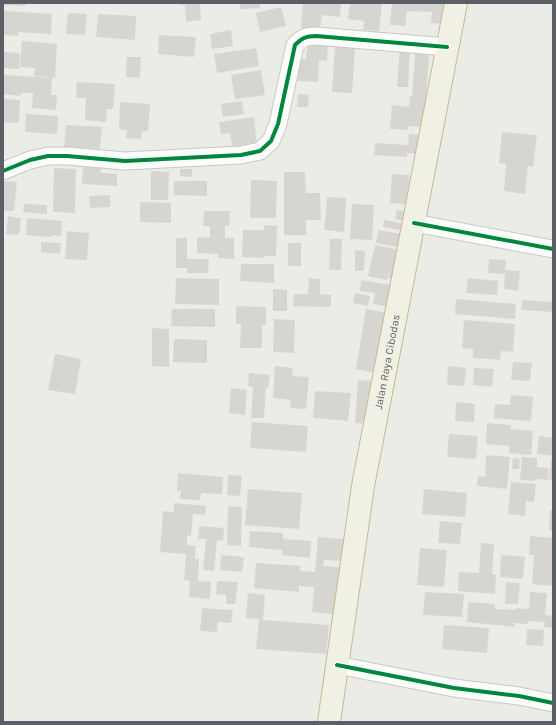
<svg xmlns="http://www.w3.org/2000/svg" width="556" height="725" font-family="Karla,sans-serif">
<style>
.building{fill:#d6d5d2}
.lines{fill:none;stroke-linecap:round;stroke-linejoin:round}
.minor-casing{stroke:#c8c9c7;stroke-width:19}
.trunk-casing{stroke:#c4ba93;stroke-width:24}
.minor{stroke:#fcfcfb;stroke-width:17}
.trunk{stroke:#f1f0e4;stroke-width:22}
.cycleway-casing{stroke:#fff;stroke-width:6}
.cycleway{stroke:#00873e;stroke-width:4}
.labels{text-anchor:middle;stroke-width:4;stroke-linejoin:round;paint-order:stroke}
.street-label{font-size:11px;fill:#5c5f65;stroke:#fff}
</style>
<rect width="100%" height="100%" fill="#ecece7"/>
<path class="building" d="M3 3H26L25 6 3 5Z
M180 3H200L201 20 186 22 185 5H180Z
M240 3H259L260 8 240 9Z
M303 3H341L340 17 322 15 320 29 301 28Z
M350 3H382L379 31 363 30 364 21 348 19Z
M392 3H445L443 24 431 23 432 12 420 11V12L407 11 405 26 390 25Z
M281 7 286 26 260 32 256 13Z
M3 11 52 14 51 34 18 32V36L3 35Z
M68 13 87 14 85 35 66 34Z
M98 14 136 16 135 40 96 37Z
M231 30 233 46 212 49 210 34Z
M159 35 196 37 194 57 158 54Z
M22 41 57 44 55 78 34 76 35 68 20 67Z
M308 41 328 42 327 61 319 60 318 82 298 81 299 59H306Z
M335 47 355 48 352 93 332 92Z
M400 47 410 48 408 87H397Z
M256 48 259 66 217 73 214 54Z
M3 52 20 53 19 69 3 68Z
M415 54 429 55 424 127 408 126V130L390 129 392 105 409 107 410 96H412Z
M127 57H141L140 78 126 77Z
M261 70 265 95 235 99 231 75Z
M3 75 52 78 51 95H57L56 110 32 108 33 93H21L20 96 3 94Z
M77 82 115 84 113 109H107L106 122 85 120 86 98H76Z
M298 94 309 95 308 107H297Z
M3 99 20 100 19 123 3 122Z
M242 101 244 114 223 117 221 104Z
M120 102 150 104 148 131H142L141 139 126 138 127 130 119 129Z
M26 114 58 116 57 134 25 132Z
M254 117 257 146 233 150 230 133 221 134 219 122Z
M66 125 102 127 100 149 64 147Z
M502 132 537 135 533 167 528 166 525 194 504 191 506 164 499 163Z
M409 134 423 135 422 154 407 153V157L374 155 375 143 408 145Z
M83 167 101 168V173L117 174V186L82 184Z
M54 168 76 169 75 213 53 212Z
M180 169H192V177L180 176Z
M151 171 169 172 168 200H151Z
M284 172H305L306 193H320L321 220H306V235H284Z
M392 174 409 175 408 204 390 203Z
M251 180 277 181 276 218H250Z
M3 181 17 182 14 211H3Z
M174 181H207V196L174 195Z
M110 195V207L90 208 89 196Z
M327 197 346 198 344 232 324 230Z
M140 202 171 203V223L140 222Z
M24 204 47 205V214L23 212Z
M352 204 374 205 372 240 350 239Z
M397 210 412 212 411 222 395 219Z
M204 211H230L229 226H225V238H234V259L218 258V254L197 253V237L210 238V226H203Z
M8 216 21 218 19 235 6 234Z
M27 218 62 221 61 236 52 235 51 237 26 235Z
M384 220 406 224 405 231 383 227Z
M264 225 277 226 276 256H264V258L242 257 243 230H264Z
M378 230 407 235 404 248 376 243Z
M67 231 89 233 87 260 65 259Z
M176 238H187V259H209L208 273H187V268H176Z
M330 239H342L341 270H329Z
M41 242 61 243 60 254 41 252Z
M288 243H301V266H288Z
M375 245 405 251 400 281 388 278 391 259 387 280 368 276Z
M355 250 365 251 364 271H355Z
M489 259 506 260 505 270 520 271 518 291 504 289 505 274 488 273Z
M241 264H274V283L240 281Z
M176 278 219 279V305L175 304Z
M309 278 320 279V294L331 295V307L293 306 294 294H308Z
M468 278 498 281 497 295 466 293Z
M361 280 396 286 392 307 373 304 375 293 360 291Z
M273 289 287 290V311H273Z
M355 293 370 296 368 306 353 303Z
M456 299 516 304 515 319 455 314Z
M522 300 553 302V312L521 310Z
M236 306 266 307V325H262V348H240L241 324H236Z
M172 309H215V327L171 326Z
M366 309 388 313 377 373 356 369Z
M274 319 295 320 294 353 273 352Z
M464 320 515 324 513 352 501 351 500 360 473 358V349L462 348Z
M152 328 169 329V367L152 366Z
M174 339 207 340V363L173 362Z
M55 354 81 359 75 394 48 390Z
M513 362 532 363 530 381 511 380Z
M275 366 293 368 292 376 309 377 306 409 290 408 291 400 273 398Z
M448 366 466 368 464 386 447 385Z
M474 368 494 369 492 387 473 385Z
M249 373 270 375 268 388H266L264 418H251L253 387 248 386Z
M358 380 373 381 370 424 355 423Z
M231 388 247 390 245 415 229 413Z
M315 391 351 393 348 421 313 418Z
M511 395 533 397 531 421 494 418 495 404 510 405Z
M456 402 475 404 474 422 455 421Z
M252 422 308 426 306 452 250 448Z
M487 423 511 425 510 429 533 431 531 455 509 453V446L486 444Z
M449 434 478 436 476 459 447 457Z
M539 436 553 438V456L537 454Z
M486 455 510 457 507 489 477 486 478 476 485 477Z
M522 457 537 458V467L549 468 548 480 535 479V481L520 480Z
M513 458 520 459 519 469H512Z
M551 459H553V480H549Z
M178 473 223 477 222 494 201 493 200 500 180 499 181 491H177Z
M228 475 242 476 240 496 227 495Z
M511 482 536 484 534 502 526 501 525 516 508 514Z
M248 489 302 493 299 529 245 525Z
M424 489 467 493 465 517 422 514Z
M174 503 206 506 205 515 193 514 191 536 187 535V545L196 546 195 559H199L198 581 211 582 210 599 189 597 190 581 184 580 186 554 160 552 163 511 174 512Z
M228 506 242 507 241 546 227 545Z
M550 510H553V531H549Z
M440 521 462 523 460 544 438 543Z
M199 526 224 528 223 541 217 540 214 571 203 570 206 539H198Z
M250 531 283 533V539L311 541 310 558 282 555V550L249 547Z
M530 536 553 538V586L532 584 534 555H529Z
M318 537 344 539 342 561 324 560 323 566 344 568 340 615 312 612 314 587 299 586V592L254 588 256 563 301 566 300 571 315 572Z
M481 543 494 544 492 574 496 575 495 594 458 591 459 572 479 573Z
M420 548 447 550 444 587 417 585Z
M221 555 244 557 242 572 220 570Z
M501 555 525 557 523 579 500 577Z
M217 581 238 582 235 604H226V595L216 594Z
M506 582 520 583 518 604H505Z
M425 592 464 594 462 617 423 615Z
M530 592 547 593 545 615 553 616V628L544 627 545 622 528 621V624L514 623V627L467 622 468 602 495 604V609L516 610V608L529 609Z
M248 593 265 595 263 620 329 625 326 654 256 649 259 619 246 618Z
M202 608 233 610 231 623 218 622 217 632 200 631Z
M444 625 489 628 487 653 442 649Z
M527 629 544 630 543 646 526 645Z"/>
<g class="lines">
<g class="minor-casing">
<path id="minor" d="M3 171 30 160 48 156H67L125 161 241 155 260 151 271 141 278 124 295 45C302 38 306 36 316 36L447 47
M414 223 553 249
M337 665 454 688 519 696 553 703"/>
</g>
<g class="trunk-casing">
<g id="trunk">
<path id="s1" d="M329 722 363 486 456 3"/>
</g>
</g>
<use href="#minor" class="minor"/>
<use href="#trunk" class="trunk"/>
<g class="cycleway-casing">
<path id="cycleway" d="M3 171 30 160 48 156H67L125 161 241 155 260 151 271 141 278 124 295 45C302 38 306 36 316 36L447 47
M414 223 553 249
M337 665 454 688 519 696 553 703"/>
</g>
<use href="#cycleway" class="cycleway"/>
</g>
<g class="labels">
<g class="street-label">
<text dy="4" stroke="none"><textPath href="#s1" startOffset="365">Jalan Raya Cibodas</textPath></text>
</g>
</g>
<rect width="556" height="725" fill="none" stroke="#5c5f65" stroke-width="8"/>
</svg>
